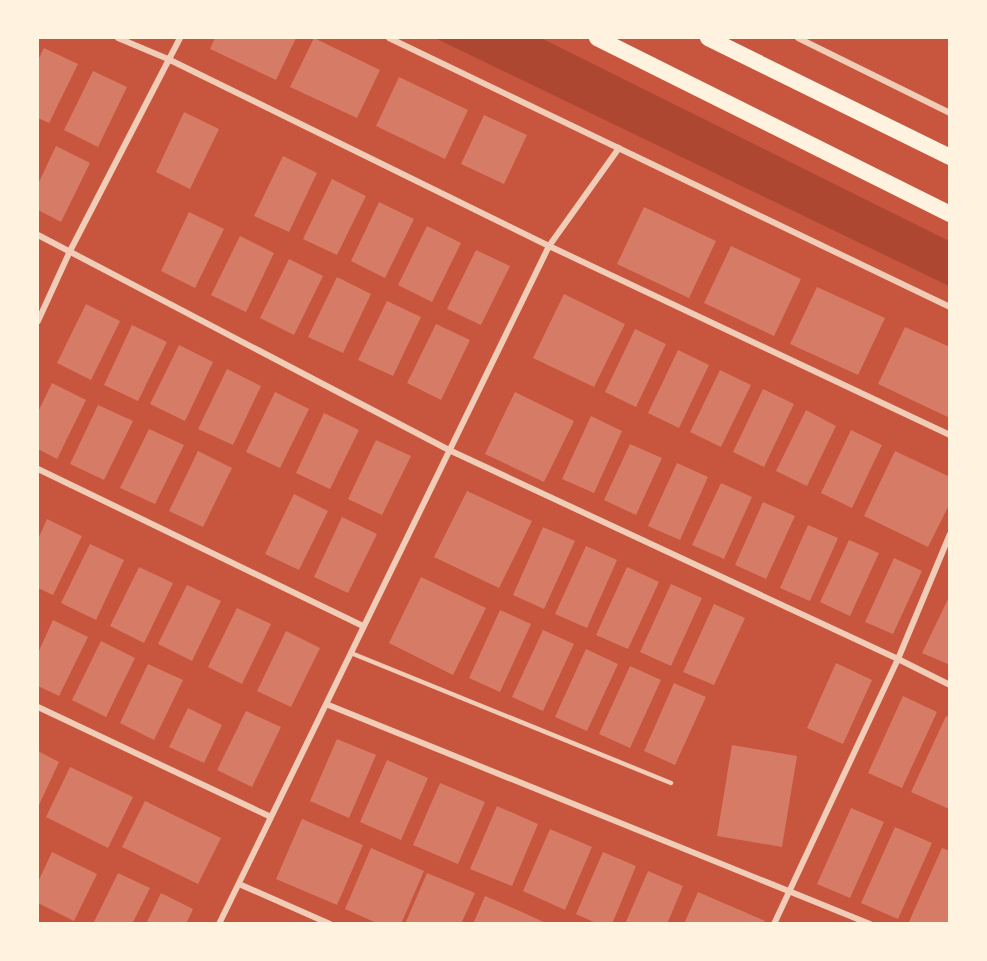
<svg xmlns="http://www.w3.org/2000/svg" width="987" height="961" font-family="'Sofia Sans Condensed',sans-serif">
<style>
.green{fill:#ae4732}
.building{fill:#d67c66}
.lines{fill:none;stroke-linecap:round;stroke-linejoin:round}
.service{stroke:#f1ccb7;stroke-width:4.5}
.minor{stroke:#f1ccb7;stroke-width:6}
.trunk{stroke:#fff3e0;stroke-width:16}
</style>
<rect width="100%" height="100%" fill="#c8553d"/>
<path class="green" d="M435 38H541L949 241V286Z"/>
<path class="building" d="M215 38H296L276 80 210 49Z
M314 38 380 70 357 118 290 87Z
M44 48 78 64 49 123 38 118V60Z
M93 71 127 87 98 147 64 130Z
M399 77 468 110 445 159 376 126Z
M184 112 219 129 190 189 156 172Z
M484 115 527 135 504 184 461 164Z
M56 146 90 163 61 222 38 210V184Z
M283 156 317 173 289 232 254 216Z
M332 179 366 196 337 255 303 239Z
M379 202 414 219 385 278 351 261Z
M644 207 716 241 689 298 617 264Z
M189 212 224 229 195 288 161 271Z
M427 226 461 243 432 302 398 285Z
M240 236 274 253 246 312 211 295Z
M731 246 801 279 774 336 704 303Z
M476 250 510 266 481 325 447 309Z
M289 259 323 276 294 335 260 318Z
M337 277 371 294 343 353 308 337Z
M817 287 885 318 858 375 790 344Z
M564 294 625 324 594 387 533 358Z
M387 301 421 317 393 376 358 360Z
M86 304 120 321 91 380 57 363Z
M436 324 470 340 441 400 407 383Z
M132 325 167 342 138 401 104 385Z
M905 327 950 347V418L878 384Z
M635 329 666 344 636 407 605 392Z
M179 345 213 362 185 421 150 404Z
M678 350 709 365 679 428 648 413Z
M227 369 261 386 233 445 198 429Z
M720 370 751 385 721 447 690 432Z
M52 383 86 400 57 459 38 449V412Z
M763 389 794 404 764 467 733 452Z
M275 392 309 409 280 468 246 452Z
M515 392 574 421 544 482 485 454Z
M98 405 133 421 104 480 70 464Z
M806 410 836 426 807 486 776 471Z
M324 413 359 430 330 489 296 473Z
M591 416 622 431 594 493 562 479Z
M149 429 184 445 155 504 120 488Z
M851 430 882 445 852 508 821 493Z
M376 440 411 456 382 515 348 499Z
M630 444 662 458 636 515 604 500Z
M198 451 232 468 203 527 169 511Z
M895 451 950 477V503L928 547 864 516Z
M677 463 708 477 680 540 648 526Z
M721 483 752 497 724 559 692 545Z
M467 491 532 521 499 588 434 557Z
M294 494 328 511 299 570 265 554Z
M763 502 795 516 766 579 735 565Z
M342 517 377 534 348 593 314 577Z
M47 519 82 536 53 595 38 588V539Z
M808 525 838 538 810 601 780 588Z
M543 527 575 541 544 609 513 595Z
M849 540 879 553 850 616 820 602Z
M90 544 124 560 96 620 61 603Z
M586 546 617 560 587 628 555 614Z
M894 558 922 571 893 634 865 622Z
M139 567 173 583 144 643 110 626Z
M627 567 659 582 628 649 596 635Z
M421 577 486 608 453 675 389 643Z
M671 584 702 598 671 666 640 652Z
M187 585 221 601 192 661 158 644Z
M950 595V665L922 653Z
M714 604 745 618 714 685 683 672Z
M237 608 271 624 242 684 208 667Z
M500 610 531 624 500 692 469 678Z
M53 620 88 637 59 696 38 686V653Z
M543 630 574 644 543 711 512 697Z
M286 631 320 648 291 707 257 691Z
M101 641 135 658 106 717 72 700Z
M586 649 618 664 587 731 555 717Z
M836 663 872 680 843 744 807 728Z
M148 664 183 680 154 740 120 723Z
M630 666 661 680 630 748 599 734Z
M674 683 706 697 675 765 644 751Z
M903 696 937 712 902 788 868 773Z
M188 708 222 725 204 763 169 747Z
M246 711 281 727 252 787 217 770Z
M946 716 950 717 949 809 911 792Z
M337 739 376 755 349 818 310 801Z
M732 745 797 756 782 847 717 836Z
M38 751 59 762 38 807Z
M387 760 428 778 401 840 360 822Z
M70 767 133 797 108 848 46 817Z
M440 783 485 802 458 864 413 845Z
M145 801 221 838 198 884 122 847Z
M497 806 538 824 512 886 470 869Z
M851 808 884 822 850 898 817 884Z
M302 819 363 845 337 905 276 879Z
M895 827 932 843 898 919 861 903Z
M550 829 592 847 565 910 523 891Z
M371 848 424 871 401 924H379L345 909Z
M942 848 950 851V924H908Z
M52 852 97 874 74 921 38 903V882Z
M603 852 636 866 612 924H598L576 914Z
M648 871 683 886 667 924H625Z
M118 873 150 888 132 924H93Z
M427 873 475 893 461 924H405Z
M698 892 765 921 763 924H684Z
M161 893 193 909 186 924H146Z
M485 896 522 912 548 924H473Z"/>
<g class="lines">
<path class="service" d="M351 653 671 783"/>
<path class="minor" d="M118 38 168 59 549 246 950 435
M389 38 950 307
M798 38 950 113
M38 235 449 450 898 659 950 685
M38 321 70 251 180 38
M38 469 363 626
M326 704 870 924
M38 707 271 817
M239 884 330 924
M219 924 549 246 619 148
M774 924 898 659 950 534"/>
<path class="trunk" d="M597 38 950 214
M708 38 950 157"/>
</g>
<rect width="987" height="961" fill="none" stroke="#fff3e0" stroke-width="78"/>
</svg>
